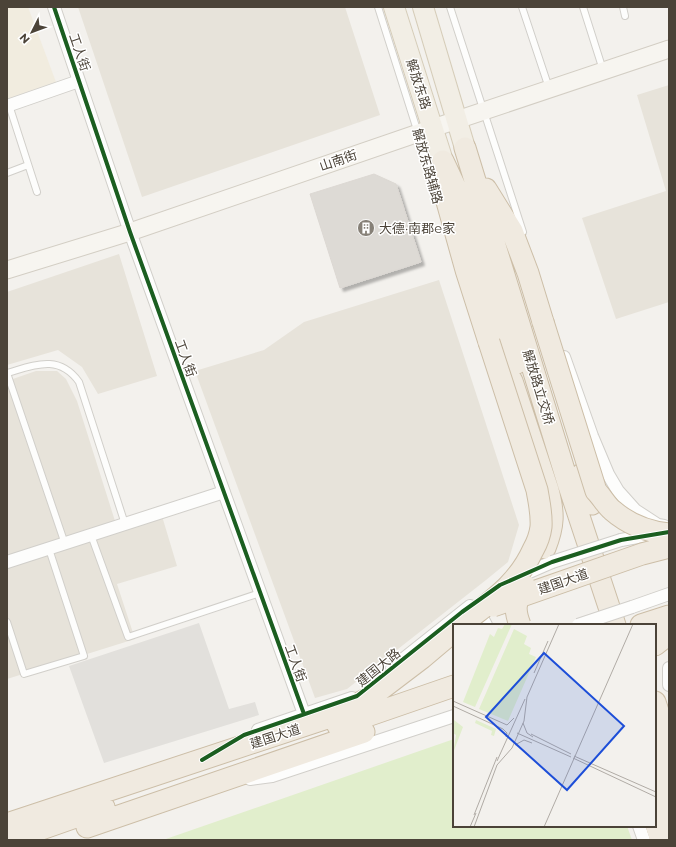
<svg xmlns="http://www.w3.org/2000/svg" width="676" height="847" font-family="Montserrat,'Noto Sans SC',sans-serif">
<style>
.residential{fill:#e7e3da}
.education{fill:#f1ecdf}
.green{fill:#e1eecc}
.parking{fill:#e2e0dc}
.building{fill:#dddad5;stroke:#dcd8d3;filter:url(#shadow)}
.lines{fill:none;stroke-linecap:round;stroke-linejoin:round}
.service-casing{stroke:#d1cfca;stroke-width:8}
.minor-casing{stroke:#d1cfca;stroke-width:14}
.secondary-casing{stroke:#d3cec4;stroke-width:19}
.primary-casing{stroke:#d6cdb9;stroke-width:22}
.trunk-casing{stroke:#ccbea7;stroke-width:23}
.service{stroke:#fdfdfc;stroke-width:6}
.minor{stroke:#fdfdfc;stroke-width:12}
.secondary{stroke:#f7f5f0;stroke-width:17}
.primary{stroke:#f2eee5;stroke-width:20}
.trunk{stroke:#f0eae0;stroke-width:21}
.minor-bridge-casing{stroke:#d1cfca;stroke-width:14;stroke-linecap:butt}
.trunk-bridge-casing{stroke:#ccbea7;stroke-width:23;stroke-linecap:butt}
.minor-bridge{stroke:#fdfdfc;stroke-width:12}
.trunk-bridge{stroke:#f0eae0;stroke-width:21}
.cycleway-casing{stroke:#fff;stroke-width:6}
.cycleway{stroke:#1b5e20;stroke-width:4}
.labels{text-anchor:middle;stroke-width:3;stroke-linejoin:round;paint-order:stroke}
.street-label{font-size:13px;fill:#4b4338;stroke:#fff}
.poi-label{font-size:13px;fill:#4b4338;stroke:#fff;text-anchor:start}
.inset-road{fill:none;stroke:#b0aba5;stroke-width:1}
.view{fill:#1d4ed8;fill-opacity:0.15;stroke:#1d4ed8;stroke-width:2}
.inset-edge{fill:none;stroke:#4b4338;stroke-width:2}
</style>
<defs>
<filter id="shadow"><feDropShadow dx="3.5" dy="3.5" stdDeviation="1" flood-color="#0004"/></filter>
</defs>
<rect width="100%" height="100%" fill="#f3f1ed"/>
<path class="residential" d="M78 7H345L380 115 142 197Z
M669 85V302L616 319 582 218 666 191 637 95Z
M119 254 157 376 98 394 82 367 58 350 7 365V292Z
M439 280 519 525 508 562 486 580 347 689 315 698 195 371 264 350 304 322Z
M36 371H57L66 379 77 401 115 521 159 506 177 566 117 584 135 639 7 679V381Z"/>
<path class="education" d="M7 7H28L56 82 7 99Z"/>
<path class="green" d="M454 739V826H627L632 840H163Z"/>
<path class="parking" d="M199 623 229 709 255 702 259 715 104 763 69 666Z"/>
<path class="building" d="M374 174 396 184 421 262 340 288 310 194Z"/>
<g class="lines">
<g class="service-casing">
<path id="service" d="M378 7 418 133 434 189
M450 7 523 232
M522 7 549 88
M583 7 603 70
M623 7 625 16
M9 105 37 192
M7 173 28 165
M7 373C35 365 59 354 79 382L125 524
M7 373 65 544
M91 535 128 637 260 593
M7 622 24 674 84 656 49 549"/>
</g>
<g class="minor-casing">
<path id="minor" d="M54 7 130 232 304 714
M7 106 79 81
M564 357 592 436 608 474 618 491 635 510 658 525 664 526
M621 540 654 534
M7 562 224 492
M520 576 552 562
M482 606 481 616 486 625
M632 607 669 594
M392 668 470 606
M669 668V685
M258 730 352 698
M250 779 272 776 454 716
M639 826 644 840"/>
</g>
<g class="secondary-casing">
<path id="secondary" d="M7 270 130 232 433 128 669 49"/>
</g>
<g class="primary-casing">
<path id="primary" d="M394 7 443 161
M423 7 465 148"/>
</g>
<g class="trunk-casing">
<path id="trunk" d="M465 148 568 483 615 625
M443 161 465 208 517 363
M443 181 444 191 466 270 489 342
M486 189 512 231 528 273 543 322
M512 381 548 490C554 513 554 525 545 548
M582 474 592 504
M641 625 669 616
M655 645 669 634
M655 702 669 745
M338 726 454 686
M655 749 669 792
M655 781 669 823
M655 821 661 840
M7 824 339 714 372 696 422 658 454 631
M87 827 364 732
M10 840 104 807"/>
</g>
<use href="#service" class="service"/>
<use href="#minor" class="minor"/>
<use href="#secondary" class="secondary"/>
<use href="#primary" class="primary"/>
<use href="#trunk" class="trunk"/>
<g class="minor-bridge-casing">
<path id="minor-bridge" d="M552 562 621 540
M578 625 632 607"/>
</g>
<g class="trunk-bridge-casing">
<path id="trunk-bridge" d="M543 322 596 491C602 497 606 505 612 510 628 524 649 532 669 534
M493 606 642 554 669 547
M466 621C494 599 518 583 533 550 537 543 540 535 541 527 542 514 539 502 537 490L489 342
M520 625C513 607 516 602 525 586"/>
</g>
<use href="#minor-bridge" class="minor-bridge"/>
<use href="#trunk-bridge" class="trunk-bridge"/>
<g class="cycleway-casing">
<path id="cycleway" d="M54 7 130 232 304 714
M202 760 244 735 357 696 462 612 500 585 552 562 621 540 669 532"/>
</g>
<use href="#cycleway" class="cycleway"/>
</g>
<defs>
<g id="building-disc" transform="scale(0.9)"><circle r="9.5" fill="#868077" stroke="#fff"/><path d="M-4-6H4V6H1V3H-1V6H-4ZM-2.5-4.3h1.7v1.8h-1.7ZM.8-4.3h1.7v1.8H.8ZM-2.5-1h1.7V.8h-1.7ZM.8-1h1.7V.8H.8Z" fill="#fff"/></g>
</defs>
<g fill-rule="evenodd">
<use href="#building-disc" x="366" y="228"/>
</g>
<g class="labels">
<g class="street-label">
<text transform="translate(80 52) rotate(71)" y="5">工人街</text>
<text transform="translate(419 84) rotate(72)" y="5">解放东路</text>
<text transform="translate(338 160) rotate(-19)" y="5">山南街</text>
<text transform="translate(428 166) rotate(74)" y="5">解放东路辅路</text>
<text transform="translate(186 358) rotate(70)" y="5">工人街</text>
<text transform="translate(539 387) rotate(73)" y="5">解放路立交桥</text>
<text transform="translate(563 581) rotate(-19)" y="5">建国大道</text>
<text transform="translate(296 663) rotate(70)" y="5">工人街</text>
<text transform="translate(378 667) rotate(-39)" y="5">建国大路</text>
<text transform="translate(275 736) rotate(-18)" y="5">建国大道</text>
</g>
<g class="poi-label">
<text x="379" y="233">大德·南郡e家</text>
</g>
</g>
<g transform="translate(453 624)">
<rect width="203" height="203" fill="#f3f1ed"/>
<path d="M52 0H59L22 83 10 78 37 10 41 13 45 4 49 5ZM61 5 74 12 71 20 78 24 76 30 83 33 55 97 26 85ZM1 96 10 103 0 129 3 111 0 109ZM23 96 43 105 41 112 38 111 39 107 22 99Z" fill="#e1eecc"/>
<path class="inset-road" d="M81 49 95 17M0 77 54 101 61 94M0 82 50 105 54 109 53 113M70 99 74 109 80 113M64 109 118 133M78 110 118 130M62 121 71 116 79 119M121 132 203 168M120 134 203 173M44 137 72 75M21 191 44 133M17 203 23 189M21 203 44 141 59 124 71 97 74 73 106 0M91 203 180 0"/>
<path class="view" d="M91 29 171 102 114 166 33 93Z"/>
<rect width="203" height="203" class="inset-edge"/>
</g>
<rect width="676" height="847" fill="none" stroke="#4b4338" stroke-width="16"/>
<g transform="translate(32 32) rotate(228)" stroke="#ffffff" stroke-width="3" paint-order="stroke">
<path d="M0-3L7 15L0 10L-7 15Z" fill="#4b4338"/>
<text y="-6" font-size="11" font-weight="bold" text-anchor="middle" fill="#4b4338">N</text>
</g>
</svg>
